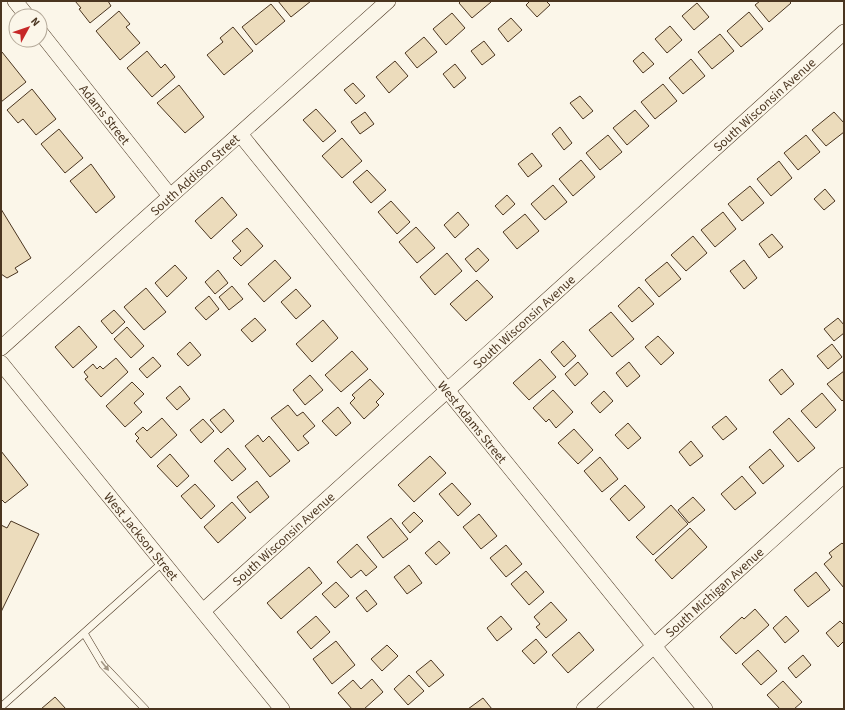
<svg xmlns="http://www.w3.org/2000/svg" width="845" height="710" font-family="'Source Sans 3',sans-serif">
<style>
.building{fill:#ecdcbc;stroke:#4a3520}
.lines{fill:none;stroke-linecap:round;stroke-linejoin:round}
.lane-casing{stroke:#4a3520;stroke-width:8}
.street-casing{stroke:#4a3520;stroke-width:16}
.lane{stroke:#fbf6e9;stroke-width:7}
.street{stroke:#fbf6e9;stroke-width:15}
.oneway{fill:#a29684}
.labels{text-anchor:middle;stroke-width:3;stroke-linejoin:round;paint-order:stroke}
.street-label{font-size:13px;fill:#4a3520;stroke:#fbf6e9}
</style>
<rect width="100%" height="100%" fill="#fbf6e9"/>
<path class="building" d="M75 1H108L111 6 90 23 79 9 81 8Z
M278 1H311L291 17Z
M461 1H491V2L472 18 459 3Z
M530 1H546L550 5 537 17 526 5Z
M760 1H789L791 3 769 22 755 5Z
M697 3 709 17 694 30 682 16Z
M271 4 285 21 256 45 242 27Z
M119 11 130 24 126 27 140 43 120 60 96 31Z
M749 12 763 29 741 47 727 31Z
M452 13 465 28 446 45 433 29Z
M511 18 522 30 508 42 498 29Z
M670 26 682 40 667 53 655 39Z
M233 27 253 51 224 75 207 55 223 42 220 38Z
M720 34 734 51 712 69 698 52Z
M424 37 437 52 417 68 405 53Z
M484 41 495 55 482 65 471 51Z
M147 51 161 68 165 64 175 77 152 97 127 68Z
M2 52 26 82 1 102V53Z
M643 52 654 64 643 73 633 61Z
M691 59 705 76 683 94 669 78Z
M395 61 408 76 389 93 376 77Z
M455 64 466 78 454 88 443 74Z
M353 83 365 96 356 104 344 90Z
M663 84 677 101 655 119 641 102Z
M179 85 204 117 185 133 157 103Z
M32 89 56 119 36 135 23 119 18 123 7 110Z
M580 96 593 111 583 119 570 103Z
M316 109 336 131 323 142 303 120Z
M635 110 649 126 627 145 613 128Z
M365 112 374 124 360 134 351 122Z
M834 112 844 123V132L826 146 812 130Z
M560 127 572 143 564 150 552 134Z
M59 129 83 158 65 173 41 144Z
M608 135 622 152 600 170 586 153Z
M806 135 820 152 798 170 784 153Z
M342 138 362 161 342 178 322 156Z
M532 153 542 166 528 177 518 164Z
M581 160 595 177 573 196 559 179Z
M779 161 792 178 771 196 757 179Z
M91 164 115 197 96 213 70 181Z
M367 170 386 190 371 203 353 182Z
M553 185 567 202 545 220 531 204Z
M750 186 764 203 742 221 728 204Z
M825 189 835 201 824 210 814 199Z
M507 195 515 204 503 215 495 206Z
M222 197 237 215 211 239 195 221Z
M391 201 410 222 397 234 378 212Z
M1 209 31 258 15 268 18 272 7 278 1 274Z
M458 212 469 225 455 238 444 225Z
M723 212 736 229 715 247 701 230Z
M525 214 539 231 517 249 503 232Z
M416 227 435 248 417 263 399 242Z
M247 228 263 246 241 266 233 258 241 251 232 241Z
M772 234 783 247 769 258 759 244Z
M693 236 707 253 686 271 671 255Z
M478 248 489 260 476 272 465 259Z
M447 253 462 271 435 295 420 277Z
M275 260 291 278 264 302 248 284Z
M744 260 757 278 744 289 730 271Z
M667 262 681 279 659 297 645 280Z
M175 265 187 278 167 297 155 283Z
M218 270 228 283 215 294 205 282Z
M477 280 493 297 466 321 450 304Z
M232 286 243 299 229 310 219 297Z
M639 287 654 304 632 322 618 306Z
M146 288 166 312 144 330 124 307Z
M296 289 311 306 296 319 281 302Z
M209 296 219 309 206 320 195 308Z
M114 310 125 322 112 334 101 321Z
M611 312 634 339 612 357 589 330Z
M255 318 266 330 252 342 241 330Z
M838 318 844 325V333L834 341 824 329Z
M323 320 338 338 312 362 296 344Z
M79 326 97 347 73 368 55 347Z
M127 327 144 346 131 358 114 339Z
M658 336 674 353 661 365 645 347Z
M563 341 576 356 564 367 551 352Z
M190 342 201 355 188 366 177 354Z
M832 344 842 357 828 369 817 356Z
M352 351 368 369 341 392 325 375Z
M153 357 161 366 147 378 139 369Z
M116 358 128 372 101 397 85 379 88 377 84 372 93 364 97 369 100 366 103 369Z
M540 359 556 377 529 400 513 383Z
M578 362 588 374 575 386 565 374Z
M629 362 640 376 627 387 616 373Z
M782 369 794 384 781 395 769 380Z
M844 371V399L842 401 827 384Z
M310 375 323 390 305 405 293 390Z
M370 379 384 394 376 402 379 405 364 419 350 403 355 398 352 395Z
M132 382 144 394 134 403 142 412 125 427 106 406Z
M180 386 190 399 177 410 166 398Z
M553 390 573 412 556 428 549 419 546 422 533 408Z
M604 391 613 401 600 413 591 403Z
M822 393 836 410 816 428 801 411Z
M288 405 297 416 303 412 315 426 303 436 309 443 298 451 271 418Z
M338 407 351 423 336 436 322 421Z
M224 409 234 421 221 433 210 420Z
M726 416 737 429 723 440 712 427Z
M162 418 177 435 151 458 136 441 139 438 135 434 143 427 147 431Z
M789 418 815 448 798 462 773 432Z
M203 419 214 431 201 443 190 430Z
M628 423 641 438 628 449 615 435Z
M574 429 593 450 578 464 558 443Z
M258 435 263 442 269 436 290 461 270 477 245 446Z
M691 441 703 456 690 466 679 452Z
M228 448 246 469 232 481 214 461Z
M770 449 784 466 763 484 749 467Z
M1 451 28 485 5 503 1 499Z
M170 454 189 476 177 487 157 466Z
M430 456 446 473 414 502 398 485Z
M600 457 618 479 602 492 584 471Z
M742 476 756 493 735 510 721 494Z
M257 481 269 497 250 513 237 497Z
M452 483 471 504 458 516 439 494Z
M195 484 215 506 201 519 181 496Z
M625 485 645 507 629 521 610 499Z
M693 497 705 510 689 523 678 510Z
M232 502 246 518 218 543 204 527Z
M671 505 688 524 653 555 636 537Z
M414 512 423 521 410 533 402 523Z
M479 514 497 536 481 549 463 527Z
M391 518 408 539 383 558 367 537Z
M11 521 39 534 1 612V525L7 528Z
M690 528 707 547 672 579 655 560Z
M439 541 450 553 436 565 425 553Z
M842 543 844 545V588L824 564 832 557 829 553Z
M357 544 377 567 366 576 361 570 351 578 337 562Z
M506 545 522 564 506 577 490 558Z
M409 565 422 583 407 594 394 577Z
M309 567 322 583 281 619 267 603Z
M526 571 544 592 529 605 511 584Z
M816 572 830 590 808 607 794 590Z
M336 582 349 596 335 608 322 594Z
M366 590 377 604 367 612 356 598Z
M551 602 567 620 546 638 536 627 540 624 534 617Z
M755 609 769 625 736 654 720 637 742 617 744 619Z
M316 616 330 632 311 649 297 632Z
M501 616 512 629 497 641 487 628Z
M786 616 799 631 785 643 773 628Z
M840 621 844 625V641L838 647 826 633Z
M579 632 594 650 568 673 552 655Z
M536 639 547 652 534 664 522 651Z
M336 641 355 665 332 684 313 659Z
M387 645 398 656 382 671 371 659Z
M758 650 777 671 761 685 742 664Z
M803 655 811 665 796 678 788 668Z
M431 660 444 675 429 687 416 672Z
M409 675 424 691 408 705 394 689Z
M372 679 383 692 364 709H352L338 693 353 680 361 689Z
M783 681 802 702 794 709H780L767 695Z
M55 697 66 709H41Z
M483 698 492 709H468Z"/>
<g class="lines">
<g class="lane-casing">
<path id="lane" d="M84 633 103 665 145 709
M1 707 163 562"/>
</g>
<g class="street-casing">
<g id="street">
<path d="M15 1 27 16"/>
<path id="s1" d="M40 32 170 196"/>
<path id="s2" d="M240 134 705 709"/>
<path id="s3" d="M1 348 388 1"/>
<path id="s4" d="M1 363 282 709"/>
<path id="s5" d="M203 611 844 32"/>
<path id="s6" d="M584 709 844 475"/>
</g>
</g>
<use href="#lane" class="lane"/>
<use href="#street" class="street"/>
</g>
<defs><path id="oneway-solid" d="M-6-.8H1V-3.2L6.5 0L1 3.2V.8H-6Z"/></defs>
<use class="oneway" href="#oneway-solid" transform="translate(105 666) rotate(51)"/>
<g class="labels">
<g class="street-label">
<text dy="5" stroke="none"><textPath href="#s5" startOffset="756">South Wisconsin Avenue</textPath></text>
<text dy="5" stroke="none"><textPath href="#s1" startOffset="105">Adams Street</textPath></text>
<text dy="5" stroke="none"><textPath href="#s3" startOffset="260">South Addison Street</textPath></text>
<text dy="5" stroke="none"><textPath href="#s5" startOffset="432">South Wisconsin Avenue</textPath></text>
<text dy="5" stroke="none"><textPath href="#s2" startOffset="370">West Adams Street</textPath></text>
<text dy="5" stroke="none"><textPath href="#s4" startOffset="223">West Jackson Street</textPath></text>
<text dy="5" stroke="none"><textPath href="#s5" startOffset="108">South Wisconsin Avenue</textPath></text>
<text dy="5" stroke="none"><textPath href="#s6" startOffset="175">South Michigan Avenue</textPath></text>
</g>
</g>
<rect width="845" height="710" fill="none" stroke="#4a3520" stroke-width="4"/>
<g transform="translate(28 28) rotate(50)"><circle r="19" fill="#fbf6e9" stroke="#b4a999"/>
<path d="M0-3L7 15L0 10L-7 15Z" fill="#c62828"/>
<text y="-6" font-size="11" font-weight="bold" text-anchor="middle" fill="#4a3520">N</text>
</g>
</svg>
